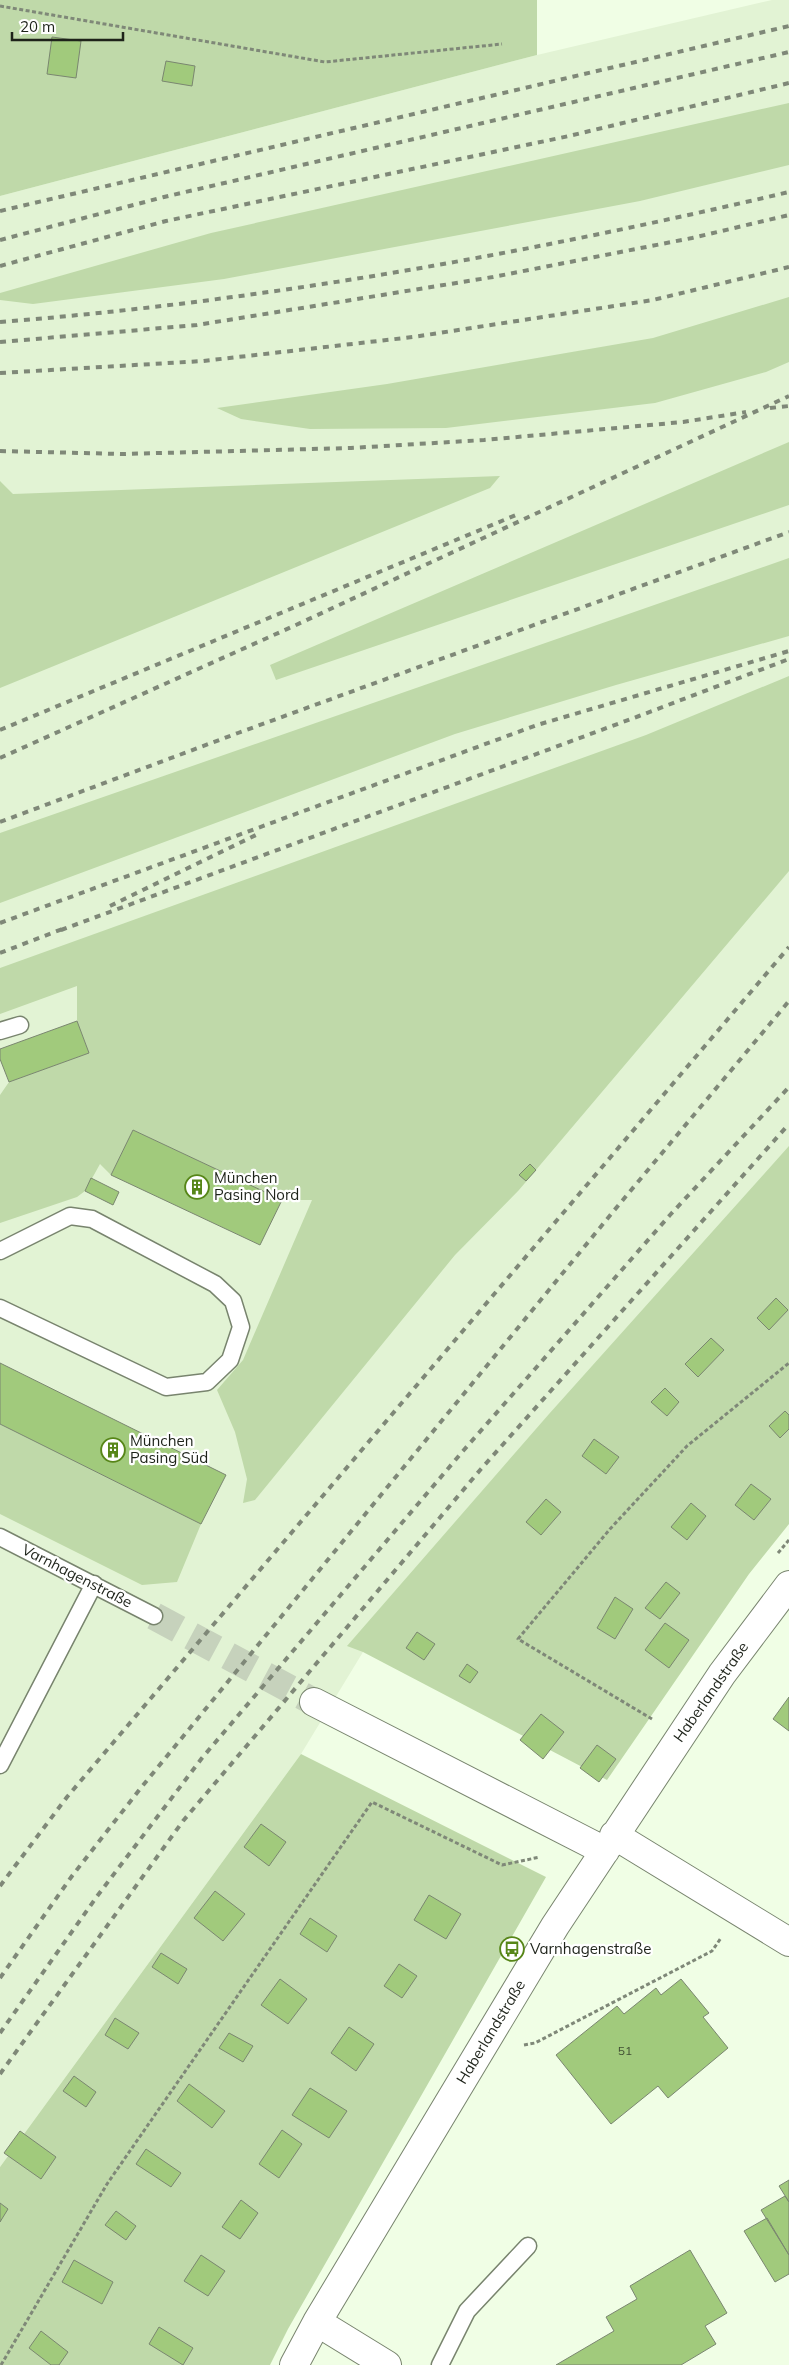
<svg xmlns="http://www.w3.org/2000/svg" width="789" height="2365" font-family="Mulish,sans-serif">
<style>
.built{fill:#e2f3d4}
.green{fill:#bfd9a9}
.building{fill:#a1ca7c;stroke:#7a8670}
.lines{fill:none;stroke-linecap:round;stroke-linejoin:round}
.minor-tunnel{stroke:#c6d2bc;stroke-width:28;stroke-dasharray:28 14;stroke-linecap:butt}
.service-casing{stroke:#78846e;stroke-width:19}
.minor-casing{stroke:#78846e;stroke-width:30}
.path{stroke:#7f8878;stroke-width:3;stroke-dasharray:4 2.5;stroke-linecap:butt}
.service{stroke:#fff;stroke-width:16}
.minor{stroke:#fff;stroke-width:28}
.rail{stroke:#7f8878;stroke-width:4;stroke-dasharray:6 6;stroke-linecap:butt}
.labels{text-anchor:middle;stroke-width:4.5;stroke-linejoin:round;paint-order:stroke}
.number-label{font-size:12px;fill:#3f4d32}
.poi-label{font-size:15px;fill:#1e231a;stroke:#fff;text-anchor:start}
.street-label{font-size:15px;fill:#1e231a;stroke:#fff}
</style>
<rect width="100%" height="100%" fill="#f0fee5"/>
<path class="built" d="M772 0H789V1251L363 1652 301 1754 0 2167V196L537 55Z"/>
<path class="green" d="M0 0H537V55L0 196Z
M789 103V165L640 201 224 279 33 304 0 300V293L211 233Z
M789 297V362L766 372 655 403 446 428 310 429 241 419 217 408 387 384 653 338Z
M789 442V505L276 680 270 665Z
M500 476 490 488 0 688V481L13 494Z
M789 558V636L616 685 455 734 0 903V833Z
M789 676V871L519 1190 455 1255 255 1500 243 1503 247 1479 235 1432 217 1390 243 1360 312 1200H282L133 1130 111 1175 100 1164 85 1191 77 1197 0 1223V1095L9 1082 89 1053 77 1021V986L0 1014V968L646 735Z
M789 1146V1524L749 1574 607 1780 363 1652 347 1646 549 1414Z
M0 1424 201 1524 177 1582 142 1585 0 1514Z
M301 1754 546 1877 288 2329 270 2365H0V2167Z"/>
<path class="building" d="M52 37 81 41 76 78 47 74Z
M166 61 195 66 192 86 162 81Z
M77 1021 89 1053 9 1082 0 1059V1049Z
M133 1130 282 1200 260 1245 111 1175Z
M530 1164 536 1170 526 1181 519 1175Z
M91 1178 119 1192 113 1205 85 1191Z
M776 1298 788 1310 769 1330 757 1318Z
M711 1338 724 1350 698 1377 685 1364Z
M0 1363 226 1475 201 1524 0 1424Z
M665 1388 679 1402 667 1416 651 1402Z
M785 1411 789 1415V1429L780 1438 769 1426Z
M594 1439 619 1457 606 1474 582 1456Z
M751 1484 771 1499 754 1520 735 1505Z
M546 1499 561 1512 541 1535 526 1522Z
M691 1503 706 1516 687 1540 671 1527Z
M666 1582 680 1593 660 1619 645 1608Z
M615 1597 633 1609 615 1639 597 1628Z
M665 1623 689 1640 669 1668 645 1650Z
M417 1632 435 1644 424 1660 406 1648Z
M467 1664 478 1672 470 1683 459 1676Z
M789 1697V1731L773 1719Z
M541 1714 564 1732 543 1759 520 1740Z
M597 1745 616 1759 599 1782 580 1768Z
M261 1824 286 1842 269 1866 244 1847Z
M215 1891 245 1914 223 1941 194 1918Z
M429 1895 461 1914 446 1939 414 1920Z
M310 1918 337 1936 327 1952 300 1934Z
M161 1953 187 1969 178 1984 152 1967Z
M399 1964 417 1976 402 1998 384 1986Z
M280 1979 307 1999 288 2024 261 2005Z
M681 1979 709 2013 703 2017 728 2048 668 2098 658 2086 611 2124 556 2055 617 2006 624 2014 656 1988 661 1995Z
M115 2018 139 2033 128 2049 105 2035Z
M349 2027 374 2044 356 2071 331 2053Z
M229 2033 253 2046 243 2062 219 2048Z
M74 2076 96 2092 86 2107 63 2091Z
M189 2084 225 2111 212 2128 177 2101Z
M310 2088 347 2111 329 2138 292 2115Z
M282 2130 302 2144 279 2178 259 2164Z
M20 2131 56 2157 41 2179 4 2153Z
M146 2149 181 2173 171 2187 136 2164Z
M789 2180V2202L779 2186Z
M785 2196 789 2202V2255L761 2210Z
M241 2200 258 2213 240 2239 222 2227Z
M0 2203 8 2209 0 2222Z
M116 2211 136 2226 126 2240 105 2225Z
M767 2218 789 2255V2274L775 2282 744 2231Z
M690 2250 727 2313 705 2326 716 2344 681 2365H556L614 2331 606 2317 637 2299 630 2286Z
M201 2255 225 2271 208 2296 184 2281Z
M74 2260 113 2282 102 2304 62 2282Z
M159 2327 193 2348 183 2365 149 2344Z
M41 2331 68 2352 59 2365H51L29 2348Z"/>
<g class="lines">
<path class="minor-tunnel" d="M154 1616 314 1702"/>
<g class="service-casing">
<path id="service" d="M0 1031 20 1025
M0 1251 70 1216 92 1219 215 1284 233 1301 241 1327 230 1360 207 1382 166 1387 0 1308
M0 1537 154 1616
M0 1765 94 1584
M440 2365 467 2311 528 2246"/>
</g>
<g class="minor-casing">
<path id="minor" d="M314 1702 605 1851
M614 1835 789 1942
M317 2322 387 2365
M294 2365 317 2322 555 1926 722 1674 789 1585"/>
</g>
<path class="path" d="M0 6 325 62 502 44
M778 1553 789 1540
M652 1719 518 1639 610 1529 687 1446 789 1363
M524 2045 535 2043 712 1951 721 1938
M1 2365 107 2184 372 1802 502 1865 540 1857"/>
<use href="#service" class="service"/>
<use href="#minor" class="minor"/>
<path class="rail" d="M0 211 789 26
M0 240 164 197 789 52
M0 266 166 221 569 136 789 83
M0 322C266 301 530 253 789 192
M0 342 197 325 493 277 692 238 789 215
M0 373 203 361 413 337 653 300 789 267
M770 408 789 406
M0 451 122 454 351 448 484 440 683 422 746 412
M0 730 516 515
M0 758 296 625 789 396
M0 822 238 733 789 532
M110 906 256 835
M0 923 537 725 789 651
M61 930 639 716 789 659
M0 953 65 928
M0 1886 67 1797 789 947
M0 1978 72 1876 140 1789 612 1213 789 1001
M0 2033 98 1895 202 1758 463 1451 670 1215 789 1087
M0 2074 183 1821 481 1469 789 1124"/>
</g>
<defs>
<g id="building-ring" transform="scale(1.25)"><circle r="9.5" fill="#fff" stroke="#578618" stroke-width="1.5"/><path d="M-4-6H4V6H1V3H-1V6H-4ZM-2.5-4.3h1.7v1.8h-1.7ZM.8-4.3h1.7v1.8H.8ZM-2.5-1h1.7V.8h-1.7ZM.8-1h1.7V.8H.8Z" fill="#578618"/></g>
<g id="bus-ring" transform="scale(1.25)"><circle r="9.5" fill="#fff" stroke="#578618" stroke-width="1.5"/><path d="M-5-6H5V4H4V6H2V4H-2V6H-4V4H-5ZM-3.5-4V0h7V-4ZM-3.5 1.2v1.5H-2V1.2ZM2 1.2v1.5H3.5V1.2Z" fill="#578618"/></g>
</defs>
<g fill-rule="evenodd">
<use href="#building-ring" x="197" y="1187"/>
<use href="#building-ring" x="113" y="1450"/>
<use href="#bus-ring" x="512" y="1949"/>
</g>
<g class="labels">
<g class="number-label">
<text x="625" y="2055">51</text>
</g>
<g class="poi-label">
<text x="214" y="1183">München<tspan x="214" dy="17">Pasing Nord</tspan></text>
<text x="130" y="1446">München<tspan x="130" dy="17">Pasing Süd</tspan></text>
<text x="530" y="1954">Varnhagenstraße</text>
</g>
<g class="street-label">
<text transform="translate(77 1576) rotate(27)" y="5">Varnhagenstraße</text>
<text transform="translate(711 1692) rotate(-55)" y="5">Haberlandstraße</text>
<text transform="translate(491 2032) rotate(-59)" y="5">Haberlandstraße</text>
</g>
</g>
<path d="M12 32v8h111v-8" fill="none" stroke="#1e231a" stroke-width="2.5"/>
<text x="20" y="32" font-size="15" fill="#1e231a" stroke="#ffffff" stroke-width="4" paint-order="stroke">20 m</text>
</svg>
